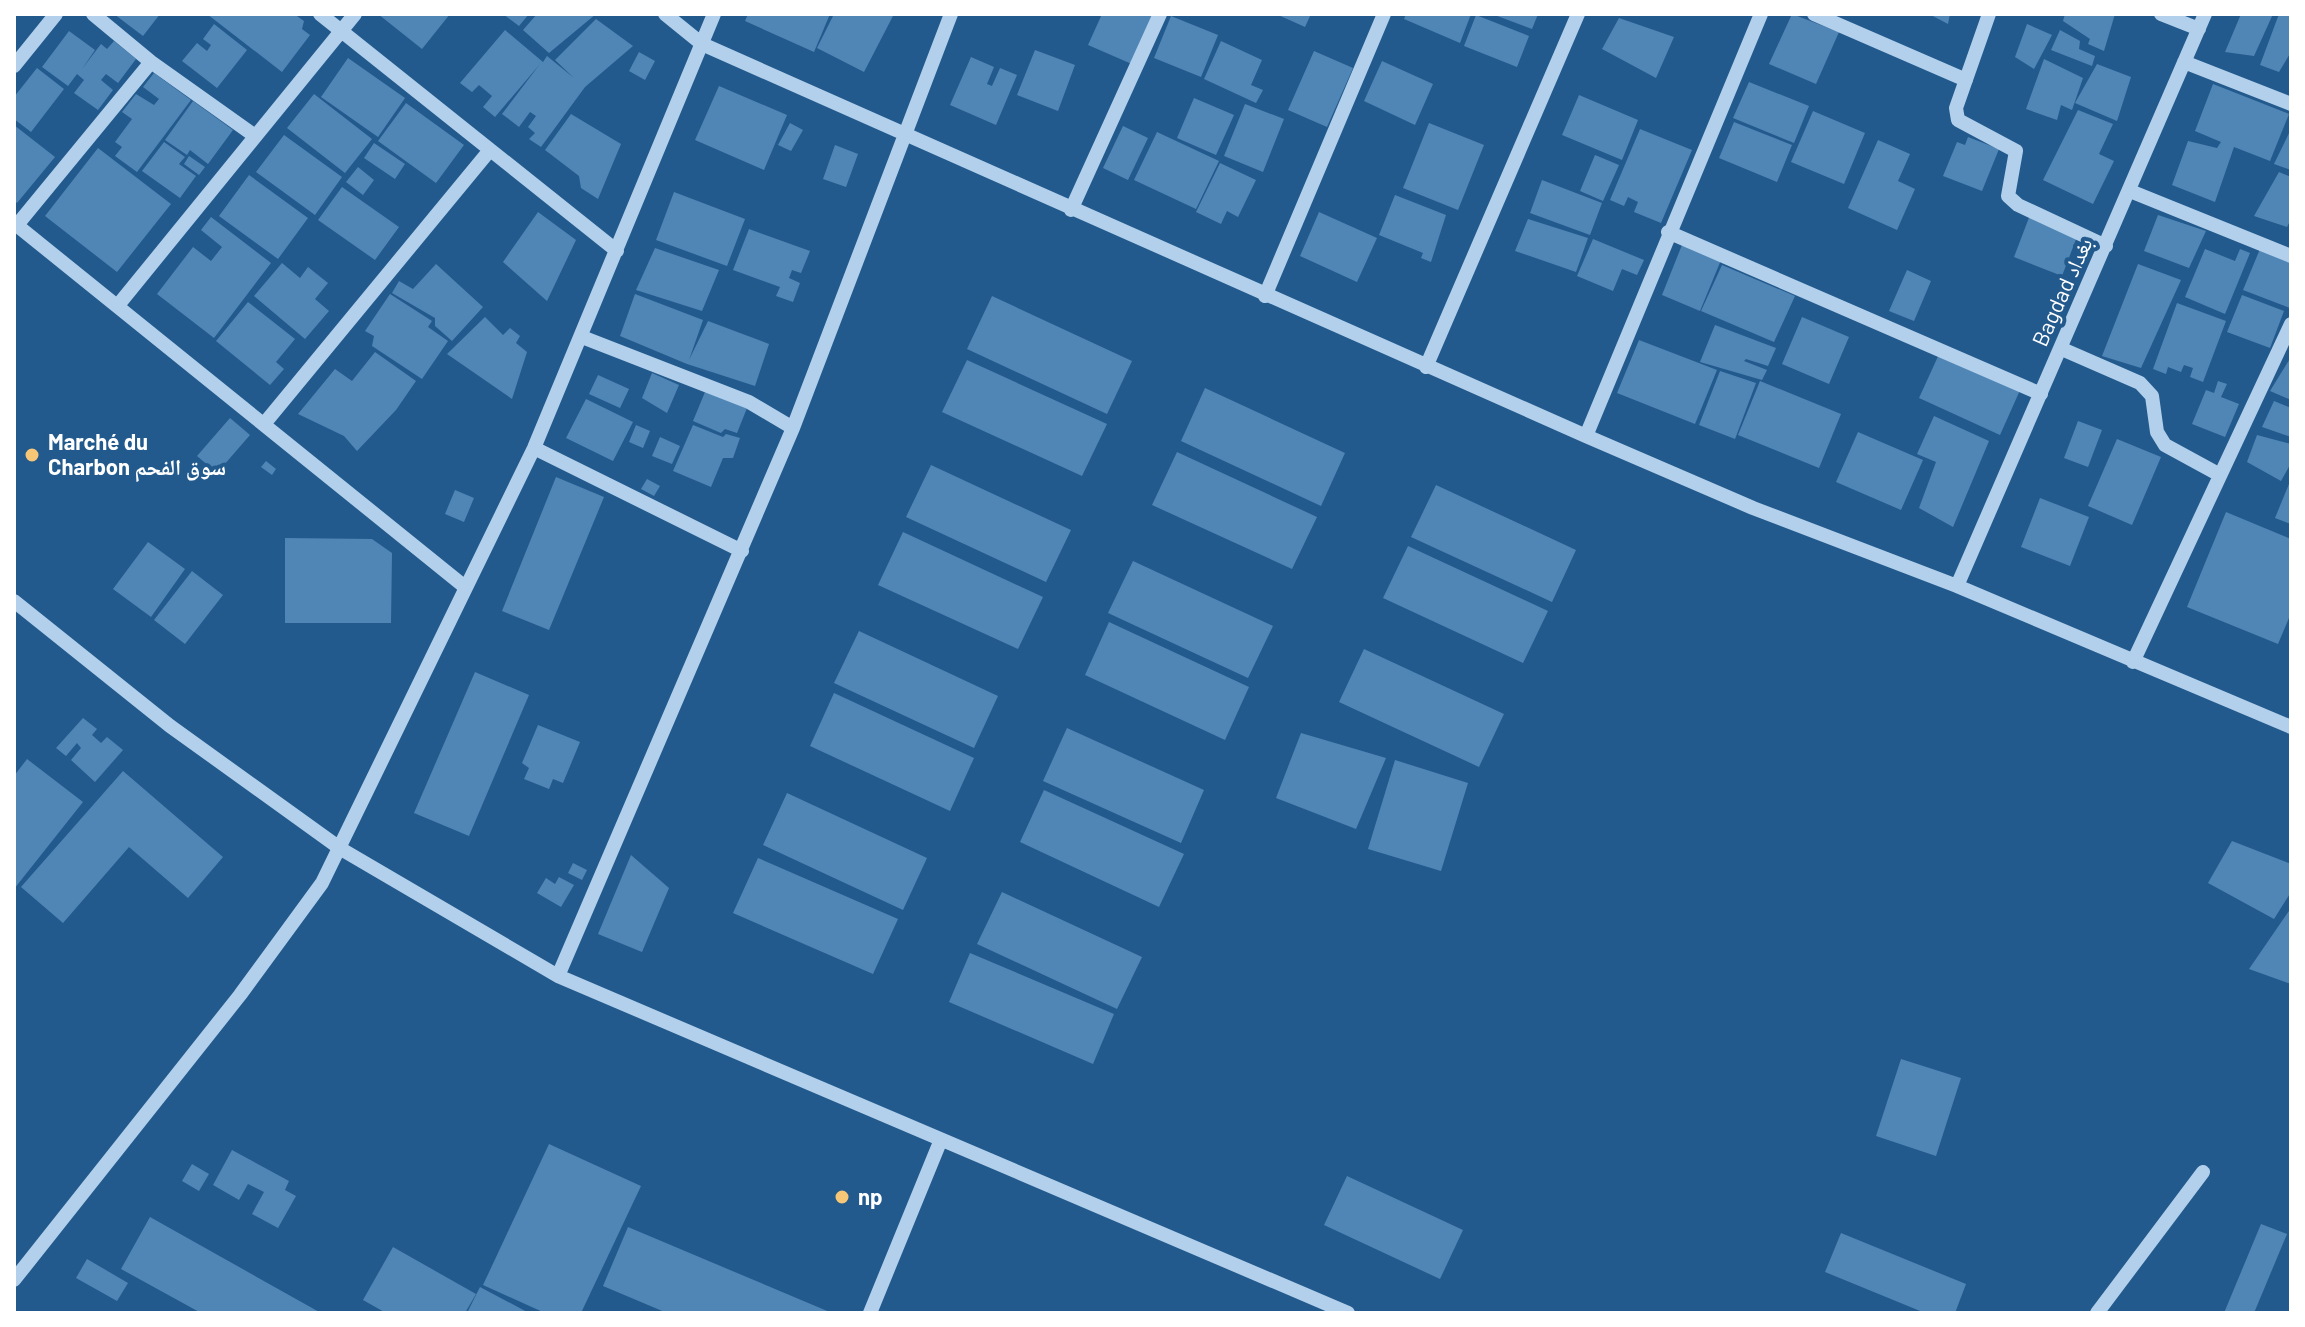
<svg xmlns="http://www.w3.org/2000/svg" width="2305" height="1327" font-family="Barlow,'Noto Naskh Arabic',sans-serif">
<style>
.building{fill:#5086b6}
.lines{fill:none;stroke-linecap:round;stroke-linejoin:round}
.minor{stroke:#b2d0eb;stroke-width:14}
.poi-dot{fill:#f6c776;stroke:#235a8d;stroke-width:3}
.labels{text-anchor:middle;stroke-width:8;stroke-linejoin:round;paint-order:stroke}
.street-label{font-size:22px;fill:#fff;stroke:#235a8d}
.poi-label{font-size:22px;font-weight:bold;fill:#fff;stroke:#235a8d;text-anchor:start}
</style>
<rect width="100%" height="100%" fill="#235a8d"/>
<path class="building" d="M114 14H160L143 36Z
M207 14H294L304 21 302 29 310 35 282 72Z
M378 14H450L422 49Z
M503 14H529L519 26Z
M537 14H596L549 53 523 30Z
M748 14H830L814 52 745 21Z
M834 14H894L864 72 817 48Z
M1102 14H1155L1134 65 1088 45Z
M1276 14H1311L1305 27Z
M1406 14H1471L1460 43 1404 19Z
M1492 14H1538L1532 29Z
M1792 14 1839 32 1816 84 1769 64Z
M1929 14H1950L1948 24Z
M2065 14H2115L2104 51 2088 44 2090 39 2063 21Z
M2241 14H2273L2254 56 2225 52Z
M2279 14H2291V52L2279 72 2260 65Z
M1476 15 1529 36 1517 67 1464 46Z
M1171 16 1218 35 1201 77 1154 58Z
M1619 18 1674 37 1656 78 1602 49Z
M596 19 633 46 585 87 541 147 529 139 535 133 528 127 536 116 530 112 519 127 502 114 540 64 495 117 483 107 492 96 479 85 472 92 460 83 505 30 543 62 547 56 574 78 555 60Z
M214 24 247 50 217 88 182 61 197 43 207 51 211 45 203 39Z
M2027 24 2052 35 2034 69 2015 57Z
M2060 30 2080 41 2079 49 2095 56 2092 66 2051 50Z
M69 31 95 50 82 69 101 44 107 49 114 41 136 59 118 83 106 74 101 80 113 90 98 110 74 93 84 80 77 74 68 86 42 67Z
M1221 41 1262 60 1251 85 1263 90 1256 103 1204 79Z
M1035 50 1075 65 1058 111 1017 95Z
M1314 51 1353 68 1327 127 1288 110Z
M639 52 655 61 645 80 629 71Z
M971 57 994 67 987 84 992 86 1000 68 1017 75 996 125 950 105Z
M348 58 405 98 378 137 321 97Z
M2044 59 2083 78 2072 110 2061 105 2057 120 2026 109Z
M1382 61 1433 84 1415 125 1364 101Z
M2097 64 2131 77 2117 121 2075 103Z
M37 68 64 89 31 132 14 119V97Z
M154 73 191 100 137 172 115 156 122 147 115 142 132 119 122 112 136 94 154 105 159 99 143 87Z
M1749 82 1809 106 1794 143 1733 118Z
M2213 84 2289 114 2270 161 2234 147 2215 202 2172 185 2188 141 2217 148 2221 142 2195 131Z
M719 86 787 115 764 170 695 140Z
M314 94 372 139 345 173 287 128Z
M1579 95 1638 120 1622 160 1562 135Z
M1194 98 1234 115 1216 155 1177 138Z
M193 101 233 130 208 164 190 150 187 155 165 140Z
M406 103 464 145 436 183 378 141Z
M1245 104 1284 119 1263 172 1224 156Z
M2078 110 2113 124 2099 154 2114 161 2093 204 2043 180Z
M1813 111 1865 133 1844 184 1791 162Z
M571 114 621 144 598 199 581 188 579 176 545 150Z
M1734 122 1792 145 1777 182 1719 158Z
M790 123 803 130 791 151 778 145Z
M1429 123 1484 145 1458 210 1403 188Z
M14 125 55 157 17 203 14 200Z
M1123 126 1148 138 1128 180 1103 168Z
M1640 129 1692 150 1661 223 1634 212 1638 202 1628 197 1624 206 1610 200Z
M2291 129V170L2274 164Z
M1157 132 1219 161 1196 209 1134 180Z
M284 135 342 177 315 215 256 172Z
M1968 137 1999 149 1982 191 1943 176 1957 142 1965 145Z
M1878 140 1910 154 1898 181 1915 189 1897 230 1848 208Z
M164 142 185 157 179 164 196 176 180 198 142 171Z
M374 143 405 164 395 179 364 158Z
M835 145 858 154 846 187 823 179Z
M98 148 171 204 117 272 45 216Z
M1595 155 1619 165 1603 201 1580 191Z
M189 156 205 167 199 175 184 164Z
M1220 163 1256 180 1238 217 1227 211 1221 224 1196 212Z
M358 167 374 180 363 195 346 182Z
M2279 172 2291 177V219L2287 227 2254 216Z
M249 175 308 218 278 259 219 216Z
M1542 180 1602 203 1590 235 1530 213Z
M342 187 399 227 375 260 318 220Z
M674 192 745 219 727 266 656 240Z
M1395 195 1446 215 1431 262 1421 258 1423 253 1379 235Z
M538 212 576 240 547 301 503 262Z
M1319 212 1377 238 1357 282 1300 256Z
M2030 215 2078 234 2062 276 2014 257Z
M2158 215 2206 231 2189 268 2144 251Z
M211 217 271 263 214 338 157 294 193 247 211 261 222 247 201 230Z
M1528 219 1588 238 1576 272 1515 251Z
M749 229 810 251 801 273 792 270 789 278 800 283 793 302 776 296 780 287 733 270Z
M1593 239 1644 260 1637 275 1622 269 1613 291 1577 276Z
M1682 245 1721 260 1700 311 1662 295Z
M655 248 719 270 702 311 636 290Z
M2205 249 2235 261 2240 249 2250 253 2225 314 2185 297Z
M2260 249 2291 261 2290 308 2243 290Z
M282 263 300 278 308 267 328 283 315 299 329 311 305 339 254 296Z
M436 264 483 307 452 341 435 326V318L392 293 399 281 413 289Z
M2138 264 2181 280 2141 368 2102 356Z
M1722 265 1795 296 1774 342 1701 311Z
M1907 270 1931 281 1914 321 1889 311Z
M390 294 432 321 428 327 448 341 422 379 372 346 374 336 365 331Z
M635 294 703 320 689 360 708 321 769 344 755 386 687 364 620 336Z
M2242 295 2284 311 2270 348 2227 332Z
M992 296 1132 361 1107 414 967 349Z
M248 302 295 339 276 362 284 369 270 385 216 341Z
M2177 303 2226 321 2203 382 2190 377 2193 368 2184 365 2181 372 2168 367 2166 374 2153 369Z
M485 317 503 335 510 328 520 336 516 343 527 352 512 399 447 354Z
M1802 317 1849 337 1829 384 1782 364Z
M1715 325 1776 348 1768 366 1746 359 1744 361 1767 370 1762 380 1700 362Z
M1639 340 1717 370 1695 424 1617 393Z
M375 352 416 381 396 410 357 451 344 436 298 414 335 369 352 381Z
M1940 352 2021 388 2000 435 1919 398Z
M2291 357V400L2270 391Z
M967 360 1107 424 1082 476 942 412Z
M1720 371 1756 383 1735 439 1699 425Z
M652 373 679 385 667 413 642 398Z
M598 375 629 389 620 408 589 394Z
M1760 381 1841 414 1819 468 1738 435Z
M2218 381 2227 384 2221 397 2239 404 2225 437 2192 424 2206 390 2214 393Z
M1205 388 1345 453 1321 506 1181 441Z
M705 392 747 408 737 433 725 429 721 433 693 421Z
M586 399 633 422 613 461 566 438Z
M2274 401 2291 408V437L2262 427Z
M1934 416 1989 441 1953 527 1919 508 1936 462 1917 454Z
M230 418 250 435 217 473 197 456Z
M2078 421 2102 430 2088 467 2064 458Z
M636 425 650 431 643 448 629 442Z
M693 425 723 437 726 434 740 438 733 458H723L711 487 673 471Z
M1858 432 1923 460 1901 510 1836 482Z
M2257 435 2291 444V463L2281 481 2247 462Z
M660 437 680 446 672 464 652 456Z
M2117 439 2161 457 2132 525 2088 506Z
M1177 452 1317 517 1292 569 1152 505Z
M266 461 276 469 272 475 261 467Z
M931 465 1071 530 1046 582 906 517Z
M556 477 604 497 549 630 502 611Z
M647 479 660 486 654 496 641 489Z
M2291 479V524L2275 518Z
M1436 485 1576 550 1552 602 1411 537Z
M455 490 474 498 464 522 445 514Z
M2040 498 2089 517 2070 566 2021 547Z
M2226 512 2291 539V613L2278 644 2187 607Z
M903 532 1043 597 1018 649 878 585Z
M285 538 372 539 392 553 391 623H285Z
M148 542 185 569 151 617 113 589Z
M1408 546 1548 611 1523 663 1383 598Z
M1133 561 1273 626 1248 678 1108 613Z
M192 571 223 595 185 644 154 620Z
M1109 622 1249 687 1225 740 1085 675Z
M859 631 998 696 974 748 834 683Z
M1364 649 1504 714 1479 767 1339 702Z
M475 672 529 695 469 836 414 813Z
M834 693 974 758 950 811 810 746Z
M83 718 97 729 92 735 101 743 107 737 123 750 95 782 71 760 81 748 77 743 66 756 56 748Z
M538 725 580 742 563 783 553 779 549 789 524 779 529 768 522 763Z
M1067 728 1204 790 1181 843 1043 781Z
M1301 733 1386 758 1356 829 1276 798Z
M27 759 83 802 14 889V776Z
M1395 760 1468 783 1441 871 1368 849Z
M123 771 223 857 188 898 129 847 63 923 21 887Z
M1044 790 1184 854 1159 907 1020 842Z
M787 793 927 858 903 910 763 845Z
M2232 841 2291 864V892L2274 919 2208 883Z
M631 855 669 888 642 952 598 934Z
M758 858 898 919 873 974 733 913Z
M573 863 587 870 582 880 568 873Z
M559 877 574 885 561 907 537 893 546 878 555 884Z
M1002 892 1142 957 1117 1009 977 944Z
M2291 908V984L2249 969Z
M970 953 1114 1014 1093 1064 949 1002Z
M1901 1059 1961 1078 1936 1156 1876 1136Z
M549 1144 641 1186 581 1313H545L483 1285Z
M232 1150 289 1181 285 1190 296 1196 278 1228 252 1214 264 1192 248 1184 239 1200 213 1185Z
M192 1164 209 1174 199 1191 182 1181Z
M1347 1176 1463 1230 1440 1279 1324 1225Z
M150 1217 321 1313H201L121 1269Z
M2261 1224 2287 1234 2254 1313H2224Z
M628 1227 832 1313H667L603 1286Z
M1841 1233 1966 1284 1955 1313H1925L1825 1272Z
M393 1247 476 1294 465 1313H386L363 1300Z
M87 1259 128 1283 117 1301 76 1278Z
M480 1287 529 1313H467Z"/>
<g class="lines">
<path class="minor" d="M93 14 151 62 255 136
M320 14 617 251
M665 14 702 44 1586 436 1753 508 1957 586 2291 727
M1814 14 1966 80
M1989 14 1956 108 1958 120 2016 151 2008 196 2018 205 2106 246
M2161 14 2199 29
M2184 62 2291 104
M14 66 56 14
M2130 191 2291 256
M1071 210 1160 14
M14 223 465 587
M17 225 151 62
M1668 232 2041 394
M1265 296 1384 14
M119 304 355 14
M582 337 749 402 793 428
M2062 349 2140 383 2152 396 2157 432 2165 445 2220 475
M1426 367 1578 14
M264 424 490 150
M1586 436 1761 14
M534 448 742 551
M1957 586 2205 14
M14 601 170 726 341 849 558 976 1348 1313
M2133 662 2291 324
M558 976 793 428 951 14
M14 1280 240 995 322 883 534 448 714 14
M870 1313 940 1142
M2097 1313 2203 1172"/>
</g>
<g class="poi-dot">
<circle cx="32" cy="455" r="8"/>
<circle cx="842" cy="1197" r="8"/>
</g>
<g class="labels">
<g class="street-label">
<text transform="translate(2062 292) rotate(-66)" y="8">Bagdad بغداد</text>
</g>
<g class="poi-label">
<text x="48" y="450">Marché du<tspan x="48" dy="25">Charbon سوق الفحم</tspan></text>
<text x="858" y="1205">np</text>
</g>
</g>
<rect width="2305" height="1327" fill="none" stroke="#ffffff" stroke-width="32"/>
</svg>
